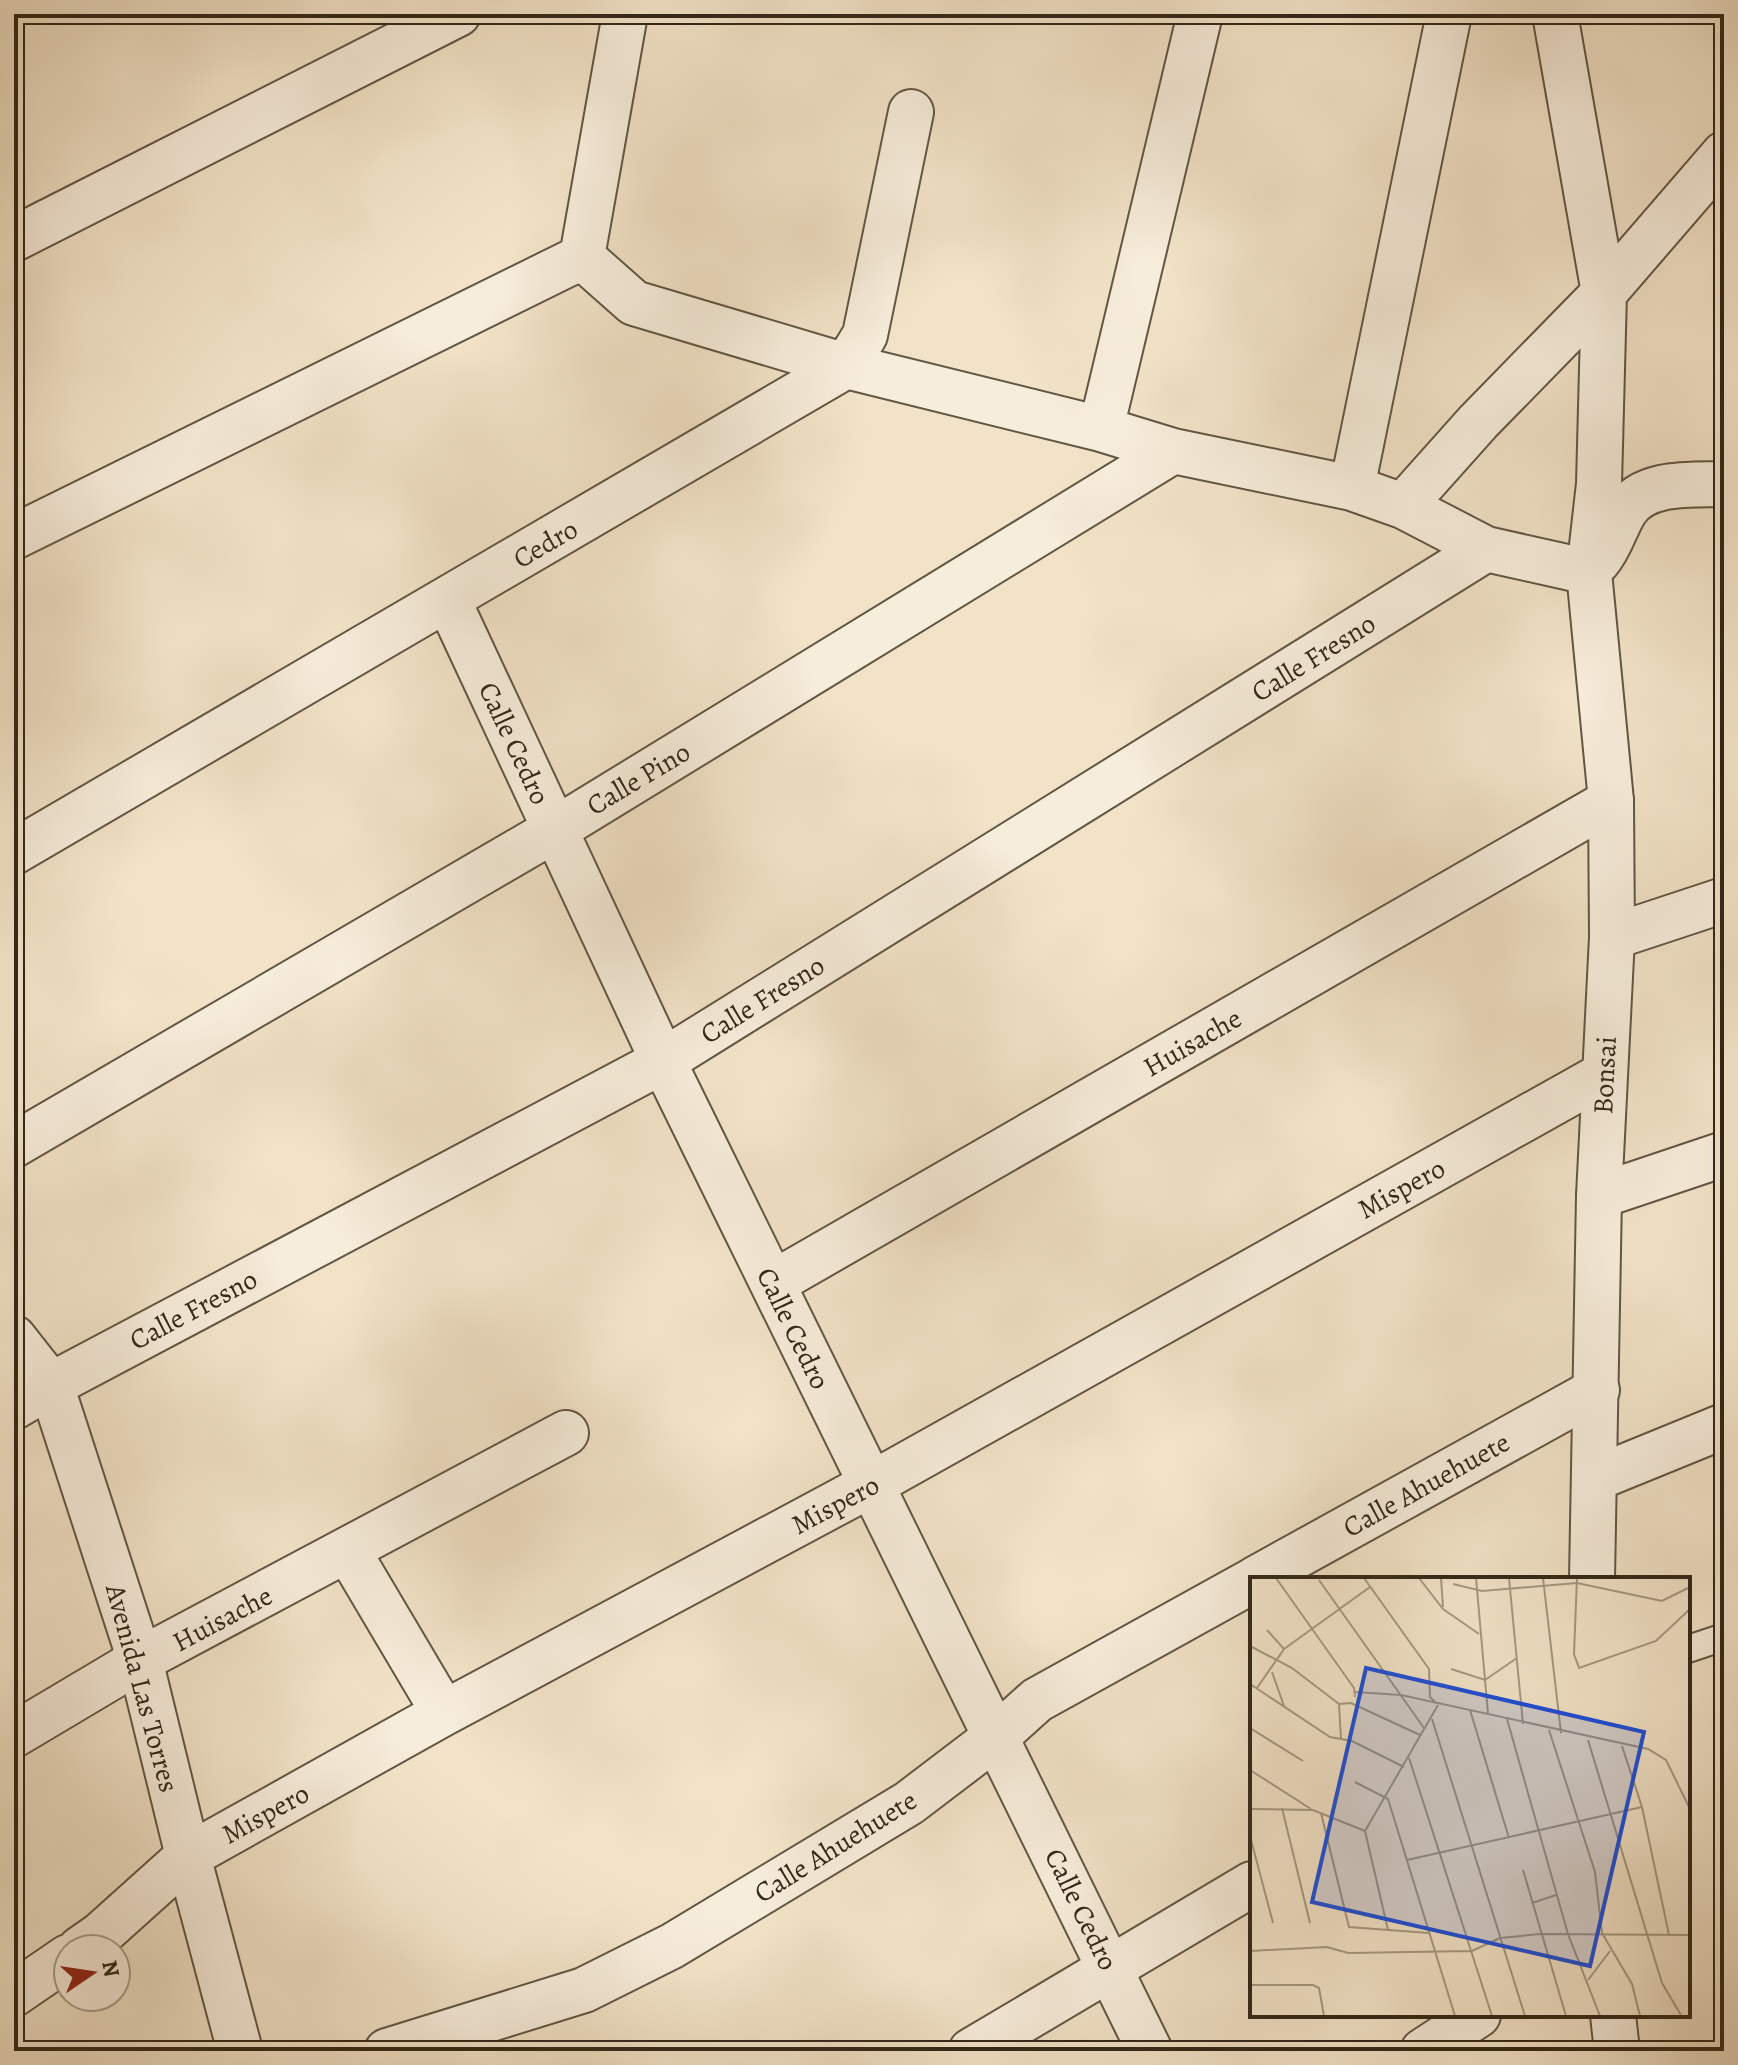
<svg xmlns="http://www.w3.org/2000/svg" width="1738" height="2065" font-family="Alegreya,serif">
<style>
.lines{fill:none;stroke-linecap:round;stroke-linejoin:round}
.service-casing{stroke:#625644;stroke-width:30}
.minor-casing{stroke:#625644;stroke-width:48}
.tertiary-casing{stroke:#625644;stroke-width:48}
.service{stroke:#f7eddb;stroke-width:26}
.minor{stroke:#f7eddb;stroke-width:44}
.tertiary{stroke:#f7eddb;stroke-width:44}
.labels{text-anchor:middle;stroke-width:6;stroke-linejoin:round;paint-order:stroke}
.street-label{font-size:28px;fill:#322718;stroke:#f7eddb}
.inset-road{fill:none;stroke:#a59882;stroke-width:2}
.view{fill:#1d4ed8;fill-opacity:0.15;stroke:#1d4ed8;stroke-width:4}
.inset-edge{fill:none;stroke:#322718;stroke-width:4}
</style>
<rect width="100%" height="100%" fill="#f2e3c8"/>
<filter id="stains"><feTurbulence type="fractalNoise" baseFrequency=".0025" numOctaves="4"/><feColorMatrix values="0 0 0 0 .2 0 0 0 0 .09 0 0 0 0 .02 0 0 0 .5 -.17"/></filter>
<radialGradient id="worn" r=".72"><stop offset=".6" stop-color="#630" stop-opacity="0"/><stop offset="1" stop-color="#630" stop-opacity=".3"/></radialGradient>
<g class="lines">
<g class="service-casing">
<path id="service" d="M1688 1649 1724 1637"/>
</g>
<g class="minor-casing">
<path id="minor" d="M1555 14 1604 293 1599 484 1589 572
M14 239 458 14
M582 257 634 303 846 366 1101 429 1173 451 1352 488 1403 506 1486 549 1589 572
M582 257 625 14
M1101 429 1200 14
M1352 488 1449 14
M1403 506 1478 422 1604 293 1724 154
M14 537 582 257
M1598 561C1611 546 1615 527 1625 511 1644 480 1693 485 1724 484
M448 600 663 1061 1150 2051
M14 852 846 366 865 335 911 112
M1612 937 1724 900
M14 1145 556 829 1173 451
M1599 1196 1724 1154
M773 1283 1611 801
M14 1338 51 1385 140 1660 188 1856 240 2051
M14 1407 51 1385 663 1061 1486 549
M1594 1479 1724 1426
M348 1551 444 1713
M1255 1579 1597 1390
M14 1735 140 1660 566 1433
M80 1949 100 1935 188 1856 444 1713 872 1484 1603 1075
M14 1994 68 1957
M387 2051 584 1990 672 1946 909 1803 997 1736 1037 1700 1252 1581
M971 2051 1252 1884
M1423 2051 1478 2015"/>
</g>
<g class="tertiary-casing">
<path id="tertiary" d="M1589 572 1611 801 1612 937 1599 1196 1592 1579
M1613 2015 1617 2051"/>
</g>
<use href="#service" class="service"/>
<use href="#minor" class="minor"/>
<use href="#tertiary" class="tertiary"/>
</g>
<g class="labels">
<g class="street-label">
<text transform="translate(545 543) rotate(-30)" y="10">Cedro</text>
<text transform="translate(1313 657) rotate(-32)" y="10">Calle Fresno</text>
<text transform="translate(515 743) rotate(65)" y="10">Calle Cedro</text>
<text transform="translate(638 778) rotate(-31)" y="10">Calle Pino</text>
<text transform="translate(762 999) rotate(-32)" y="10">Calle Fresno</text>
<text transform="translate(1192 1042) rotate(-30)" y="10">Huisache</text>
<text transform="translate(1604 1075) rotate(-87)" y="10">Bonsai</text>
<text transform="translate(1401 1188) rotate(-29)" y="10">Mispero</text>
<text transform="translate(193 1309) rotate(-28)" y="10">Calle Fresno</text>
<text transform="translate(794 1328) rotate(64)" y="10">Calle Cedro</text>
<text transform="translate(1426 1484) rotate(-29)" y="10">Calle Ahuehuete</text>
<text transform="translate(835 1504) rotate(-28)" y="10">Mispero</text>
<text transform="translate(222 1618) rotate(-28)" y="10">Huisache</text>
<text transform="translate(143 1688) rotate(75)" y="10">Avenida Las Torres</text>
<text transform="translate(265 1813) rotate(-29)" y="10">Mispero</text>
<text transform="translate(835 1846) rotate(-32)" y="10">Calle Ahuehuete</text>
<text transform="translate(1082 1909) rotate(64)" y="10">Calle Cedro</text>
</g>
</g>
<g transform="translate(1250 1577)">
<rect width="440" height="440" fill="#f2e3c8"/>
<path class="inset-road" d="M26 1 104 111 105 120M114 1 179 92 180 120 186 126M169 1 193 32 229 57M191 1 193 30M226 1 238 137M259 1 273 147M293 1 311 156M327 1 324 77 329 91 406 64 440 32M69 3 174 151M203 7 232 14 327 6 412 24 440 10M0 69 42 91 89 127 101 126 170 158M34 72 120 10M201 92 235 103 267 81M22 95 34 129M0 107 80 160 102 164 154 190M7 111 34 72 17 53M105 115 151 118 398 172 416 183 440 232M89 127 91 162M220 133 259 261M182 142 275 439M257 142 318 357 350 439M0 151 53 184M299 153 345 295 352 356 382 407 390 439M338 163 412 406 431 438M372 169 392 230 419 358M159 181 242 439M0 193 61 232M105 205 138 222 205 439M32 231 60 346M0 232 63 233 115 254M71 236 99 350 179 356M115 254 188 128M115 254 138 353M0 259 23 346M157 283 392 230M273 293 316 439M282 326 306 318M0 374 77 370 98 376 222 374 250 361 290 357 440 358M338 403 360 374M0 408H63L69 411 74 439"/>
<path class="view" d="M116 91 394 155 340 389 62 325Z"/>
<rect width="440" height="440" class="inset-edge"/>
</g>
<rect width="1738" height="2065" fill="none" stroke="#f2e3c8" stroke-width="48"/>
<rect x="16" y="16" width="1706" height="2033" fill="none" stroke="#322718" stroke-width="4"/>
<rect x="24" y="24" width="1690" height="2017" fill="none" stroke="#322718" stroke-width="2"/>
<g transform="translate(92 1973) rotate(77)"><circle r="38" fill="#f7eddb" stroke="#a89e8d" stroke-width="2"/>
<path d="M0-6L14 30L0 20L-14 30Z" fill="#8f2418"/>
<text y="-12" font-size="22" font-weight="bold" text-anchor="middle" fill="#322718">N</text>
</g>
<rect width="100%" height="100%" filter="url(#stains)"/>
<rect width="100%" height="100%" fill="url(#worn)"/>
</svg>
